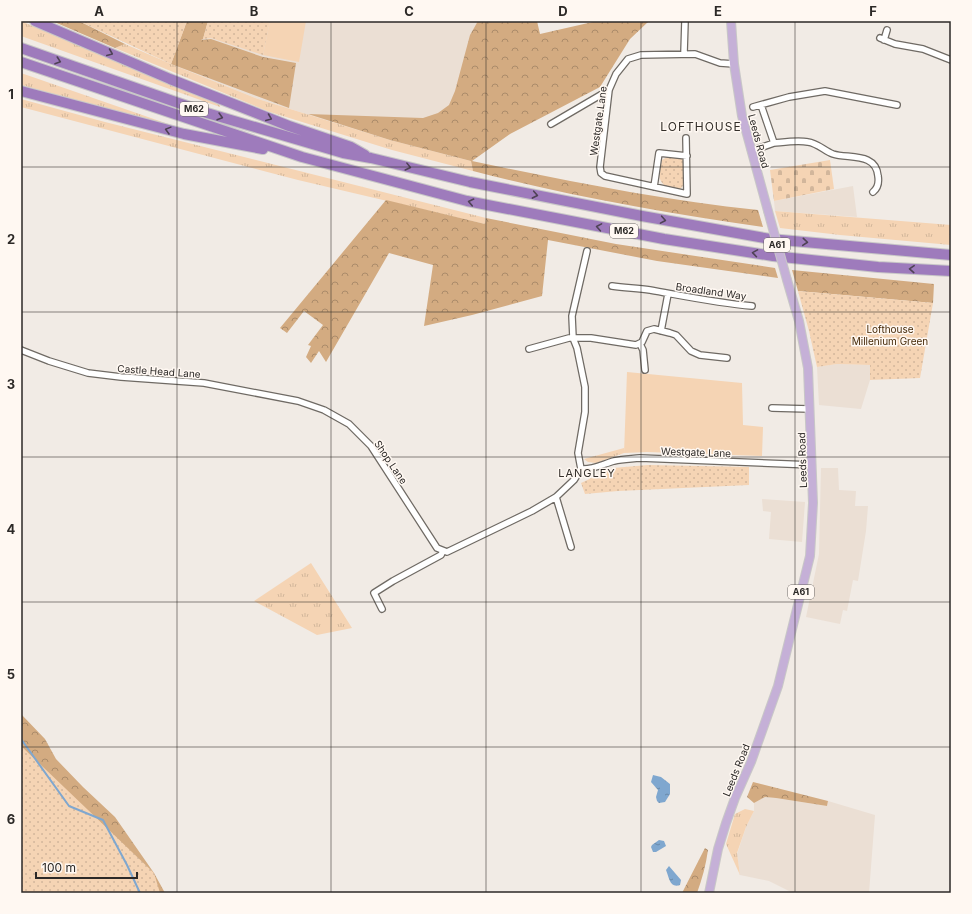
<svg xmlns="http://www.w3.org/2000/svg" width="972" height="914" font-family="Inter,sans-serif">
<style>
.built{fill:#ebdfd4}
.grass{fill:url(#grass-tufts)}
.forest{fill:url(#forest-crowns)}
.cemetery{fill:url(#cemetery-stones)}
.park{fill:url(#park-dots)}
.pitch{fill:#f5d4b4}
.water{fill:url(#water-ripples)}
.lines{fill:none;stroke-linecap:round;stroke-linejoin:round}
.stream{stroke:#7fa7cf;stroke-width:2}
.minor-casing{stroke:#6f6a64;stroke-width:8}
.primary-casing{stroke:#c8c7c7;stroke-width:10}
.motorway-casing{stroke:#c8c7c7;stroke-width:12}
.minor{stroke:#fff;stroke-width:5.5}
.primary{stroke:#c5b0d7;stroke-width:8}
.motorway{stroke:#9e7bbc;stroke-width:10}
.primary-bridge-casing{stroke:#c8c7c7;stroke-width:10;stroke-linecap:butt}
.primary-bridge{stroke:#c5b0d7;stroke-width:8}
.oneway{stroke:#4e4254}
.grid{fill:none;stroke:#2c2927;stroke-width:1;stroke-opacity:0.55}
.labels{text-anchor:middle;stroke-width:3;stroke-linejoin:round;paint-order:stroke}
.shield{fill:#fff8f2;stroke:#6b6764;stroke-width:1}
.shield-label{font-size:9px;font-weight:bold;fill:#2c2927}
.street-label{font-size:10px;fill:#2c2927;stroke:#fff8f2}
.park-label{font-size:10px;fill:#462a08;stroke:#fff8f2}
.neighbourhood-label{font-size:11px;letter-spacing:1px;fill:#342f2a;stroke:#fff8f2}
.quarter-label{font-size:12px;letter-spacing:1px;fill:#342f2a;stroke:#fff8f2}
.neatline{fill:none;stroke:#2c2927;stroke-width:1.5}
.grid-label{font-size:13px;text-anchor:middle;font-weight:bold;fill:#2c2927}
</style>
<defs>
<pattern id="grass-tufts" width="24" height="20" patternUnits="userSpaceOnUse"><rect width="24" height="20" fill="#f5d4b4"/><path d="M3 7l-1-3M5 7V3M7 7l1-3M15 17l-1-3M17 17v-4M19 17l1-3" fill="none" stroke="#d2b69b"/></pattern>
<pattern id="forest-crowns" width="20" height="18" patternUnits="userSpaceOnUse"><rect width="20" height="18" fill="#d3ab81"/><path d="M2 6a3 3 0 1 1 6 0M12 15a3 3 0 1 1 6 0" fill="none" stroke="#ab8b6a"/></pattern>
<pattern id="cemetery-stones" width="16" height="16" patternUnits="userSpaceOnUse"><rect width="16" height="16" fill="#f5d4b4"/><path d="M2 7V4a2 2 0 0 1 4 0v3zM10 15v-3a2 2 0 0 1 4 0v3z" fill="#d2b69b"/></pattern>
<pattern id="park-dots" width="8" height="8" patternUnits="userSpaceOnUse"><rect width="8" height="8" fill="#f5d4b4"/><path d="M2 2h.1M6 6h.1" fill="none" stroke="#d2b69b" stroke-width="1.8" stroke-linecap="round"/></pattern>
<pattern id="water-ripples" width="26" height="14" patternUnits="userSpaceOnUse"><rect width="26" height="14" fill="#7fa7cf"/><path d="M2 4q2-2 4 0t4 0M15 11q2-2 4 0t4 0" fill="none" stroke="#6888a8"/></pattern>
</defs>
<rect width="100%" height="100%" fill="#f1ebe5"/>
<path class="built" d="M79 21H499L471 161 390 140 258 99 171 64Z
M853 186 857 217 775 211 774 201Z
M837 364 870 365V380L861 409 819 405 817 367Z
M821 468H838L839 490 856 491 855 506H868L866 531 858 581 853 580 847 611 843 610 840 624 806 617 819 554Z
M762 499 805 502 802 542 769 539 771 512 763 511Z
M765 797 776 798 827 806 828 801 875 815 869 893H793L769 881 740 875 737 854 746 827 754 811V803Z"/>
<path class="grass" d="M21 21 220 105V107L21 36Z
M125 44 171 64 258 99 390 140 471 161 473 171 392 150 270 112 115 48Z
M21 73 174 126 21 85Z
M21 99 105 122 486 218 485 224 298 180 21 107Z
M775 211 951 225V245L840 235 780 228Z
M624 448V453L596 463 588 462 584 459Z
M311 563 352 628 317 635 254 601Z
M745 809 754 811 746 827 737 853 740 875 726 844 735 814Z"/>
<path class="forest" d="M52 21H79L125 44 115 48Z
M187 21H208L203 39 201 40 211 39 263 57 296 63 289 108 171 64Z
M478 21H537L540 34 597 21H649L630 39 600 87 510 134 472 161C567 181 662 200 758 210L763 227C665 213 568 196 473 171L471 161 390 140 308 114 423 118 438 113 449 105 455 91 470 35Z
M386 200 485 224 486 218 616 244 775 268 778 278 657 261 548 240 542 296 472 315 424 326 433 265 389 253 326 362 319 351 311 363 306 357 311 346 308 345 323 325 304 311 287 333 280 328Z
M792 270 934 284 933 303 798 291Z
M21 714 45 739 56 759 83 787 115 817 154 873 165 893H21Z
M753 782 828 801 827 806 776 798 765 797 754 803 747 797Z
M705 848 708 850C706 865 702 879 697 893H682Z"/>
<path class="cemetery" d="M830 160 834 189 774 201 770 170Z"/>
<path class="park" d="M79 21H187L171 64Z
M208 21H270L263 55 211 38 203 39Z
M667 157H679L684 160C685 166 686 185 681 188 675 193 662 186 660 179 658 174 661 166 662 160Z
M798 291 933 303 920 378 870 380V365L837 364 817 367 809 331Z
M648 465 749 467V485L618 491 585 494 581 483 613 468Z
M21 746 154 873 160 893H21Z"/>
<path class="pitch" d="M270 21H306L299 62 263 55Z
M627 372 742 383 743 425 763 427 762 456 647 452 624 453Z"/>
<path class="water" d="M653 775 661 777 670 784V794L665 802 659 803 657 801 656 797 658 790 651 782Z
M659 840 664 841 666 846 656 852H653L651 847 652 845Z
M669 866 681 880 680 885C670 889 669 877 666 870Z"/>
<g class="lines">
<path class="stream" d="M21 739 69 806 103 820 127 865 140 893"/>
<g class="minor-casing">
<path id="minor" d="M880 38 895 44 923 49 951 60
M884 40 887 30
M684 53 685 21
M753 107 789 97 825 91 897 105
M551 124 609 90
M686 138 687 194 605 176 601 173 600 167 609 90 616 74 628 59 641 55 695 54 720 63 734 64
M774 143C785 142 798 140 808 142 817 143 825 151 833 154 848 159 876 152 878 176 879 182 878 188 873 192
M751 151 774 143 761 105
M654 187 659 153 687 156
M612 286C625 288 637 288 650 290 684 296 717 303 752 306
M661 331 668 294
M640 344 643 350 645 370
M529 349 569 338H591L636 345 642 342 647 331 654 329 670 333 676 335 691 351 700 355 727 358
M21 350 49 361 88 373 121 377 204 383 298 401 324 410 349 424 371 446 437 548 447 552 532 511 556 497 574 480 581 469 578 453 585 412V387L577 348 573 338 572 316 587 251
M772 408 810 409
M581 469C593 470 603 464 614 461 623 459 631 459 640 458L812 465
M556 497 571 547
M382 609 374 593 393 581 441 555 443 551"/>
</g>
<g class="primary-casing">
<path id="primary" d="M731 21 734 64 742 116 768 211
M709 893 718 849 726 823 735 798 751 762 778 686 810 556 813 503 808 368 799 321 787 280"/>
</g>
<g class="motorway-casing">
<path id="motorway" d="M35 21 170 79 289 126 351 147 365 155
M21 48 207 113 343 153 371 158 470 182 642 216 770 239 951 255
M21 62 302 157 467 201 664 239 773 256 878 267 951 271
M21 91 184 134 263 149"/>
</g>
<use href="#minor" class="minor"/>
<use href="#primary" class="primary"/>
<use href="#motorway" class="motorway"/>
<g class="primary-bridge-casing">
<path id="primary-bridge" d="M768 211 787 280"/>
</g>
<use href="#primary-bridge" class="primary-bridge"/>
</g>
<defs><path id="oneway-chevron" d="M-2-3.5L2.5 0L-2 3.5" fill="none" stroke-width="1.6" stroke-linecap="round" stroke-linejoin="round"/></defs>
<g class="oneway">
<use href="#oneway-chevron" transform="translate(110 53) rotate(23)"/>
<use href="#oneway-chevron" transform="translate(58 61) rotate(19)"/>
<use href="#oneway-chevron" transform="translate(220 117) rotate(16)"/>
<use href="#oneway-chevron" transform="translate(269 118) rotate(22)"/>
<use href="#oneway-chevron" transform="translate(168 130) rotate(-165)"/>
<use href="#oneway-chevron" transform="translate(408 167) rotate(14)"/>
<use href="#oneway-chevron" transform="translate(535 195) rotate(11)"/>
<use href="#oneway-chevron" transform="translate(471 202) rotate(-168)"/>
<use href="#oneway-chevron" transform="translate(663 220) rotate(10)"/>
<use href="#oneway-chevron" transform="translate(599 227) rotate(-170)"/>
<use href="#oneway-chevron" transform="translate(805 242) rotate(5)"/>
<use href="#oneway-chevron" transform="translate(755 253) rotate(-171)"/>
<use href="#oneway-chevron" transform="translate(912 269) rotate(-177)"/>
</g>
<path class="grid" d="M177 21V893M331 21V893M486 21V893M641 21V893M795 21V893M21 167H951M21 312H951M21 457H951M21 602H951M21 747H951"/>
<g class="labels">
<g class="shield">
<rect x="180" y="102" width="28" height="14" rx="3"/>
<rect x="610" y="224" width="28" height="14" rx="3"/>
<rect x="764" y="238" width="26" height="14" rx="3"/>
<rect x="788" y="585" width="26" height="14" rx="3"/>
</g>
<g class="shield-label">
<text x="194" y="112">M62</text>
<text x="624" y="234">M62</text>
<text x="777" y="248">A61</text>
<text x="801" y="595">A61</text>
</g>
<g class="street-label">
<text transform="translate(598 121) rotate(-82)" y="4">Westgate Lane</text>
<text transform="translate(759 141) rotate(75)" y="4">Leeds Road</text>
<text transform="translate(711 291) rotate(8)" y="4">Broadland Way</text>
<text transform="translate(159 371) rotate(4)" y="4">Castle Head Lane</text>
<text transform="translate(696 452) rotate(2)" y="4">Westgate Lane</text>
<text transform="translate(802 460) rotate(-92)" y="4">Leeds Road</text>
<text transform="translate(391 462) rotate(56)" y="4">Shop Lane</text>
<text transform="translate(736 770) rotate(-68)" y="4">Leeds Road</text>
</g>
<g class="park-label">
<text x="890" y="333">Lofthouse<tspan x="890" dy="12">Millenium Green</tspan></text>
</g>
<g class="neighbourhood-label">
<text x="587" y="477">LANGLEY</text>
</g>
<g class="quarter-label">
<text x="701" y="131">LOFTHOUSE</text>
</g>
</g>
<rect width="972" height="914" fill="none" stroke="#fff8f2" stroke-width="44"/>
<path d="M36 872v6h101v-6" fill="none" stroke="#2c2927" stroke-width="2"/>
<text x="42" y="872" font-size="12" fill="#2c2927" stroke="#fff8f2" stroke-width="3" paint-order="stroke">100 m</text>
<rect x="22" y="22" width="928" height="870" class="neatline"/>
<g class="grid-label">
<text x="99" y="16">A</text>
<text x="254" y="16">B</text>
<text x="409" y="16">C</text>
<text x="563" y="16">D</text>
<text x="718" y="16">E</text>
<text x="873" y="16">F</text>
<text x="11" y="99">1</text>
<text x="11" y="244">2</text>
<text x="11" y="389">3</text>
<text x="11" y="534">4</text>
<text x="11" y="679">5</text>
<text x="11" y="824">6</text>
</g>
</svg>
